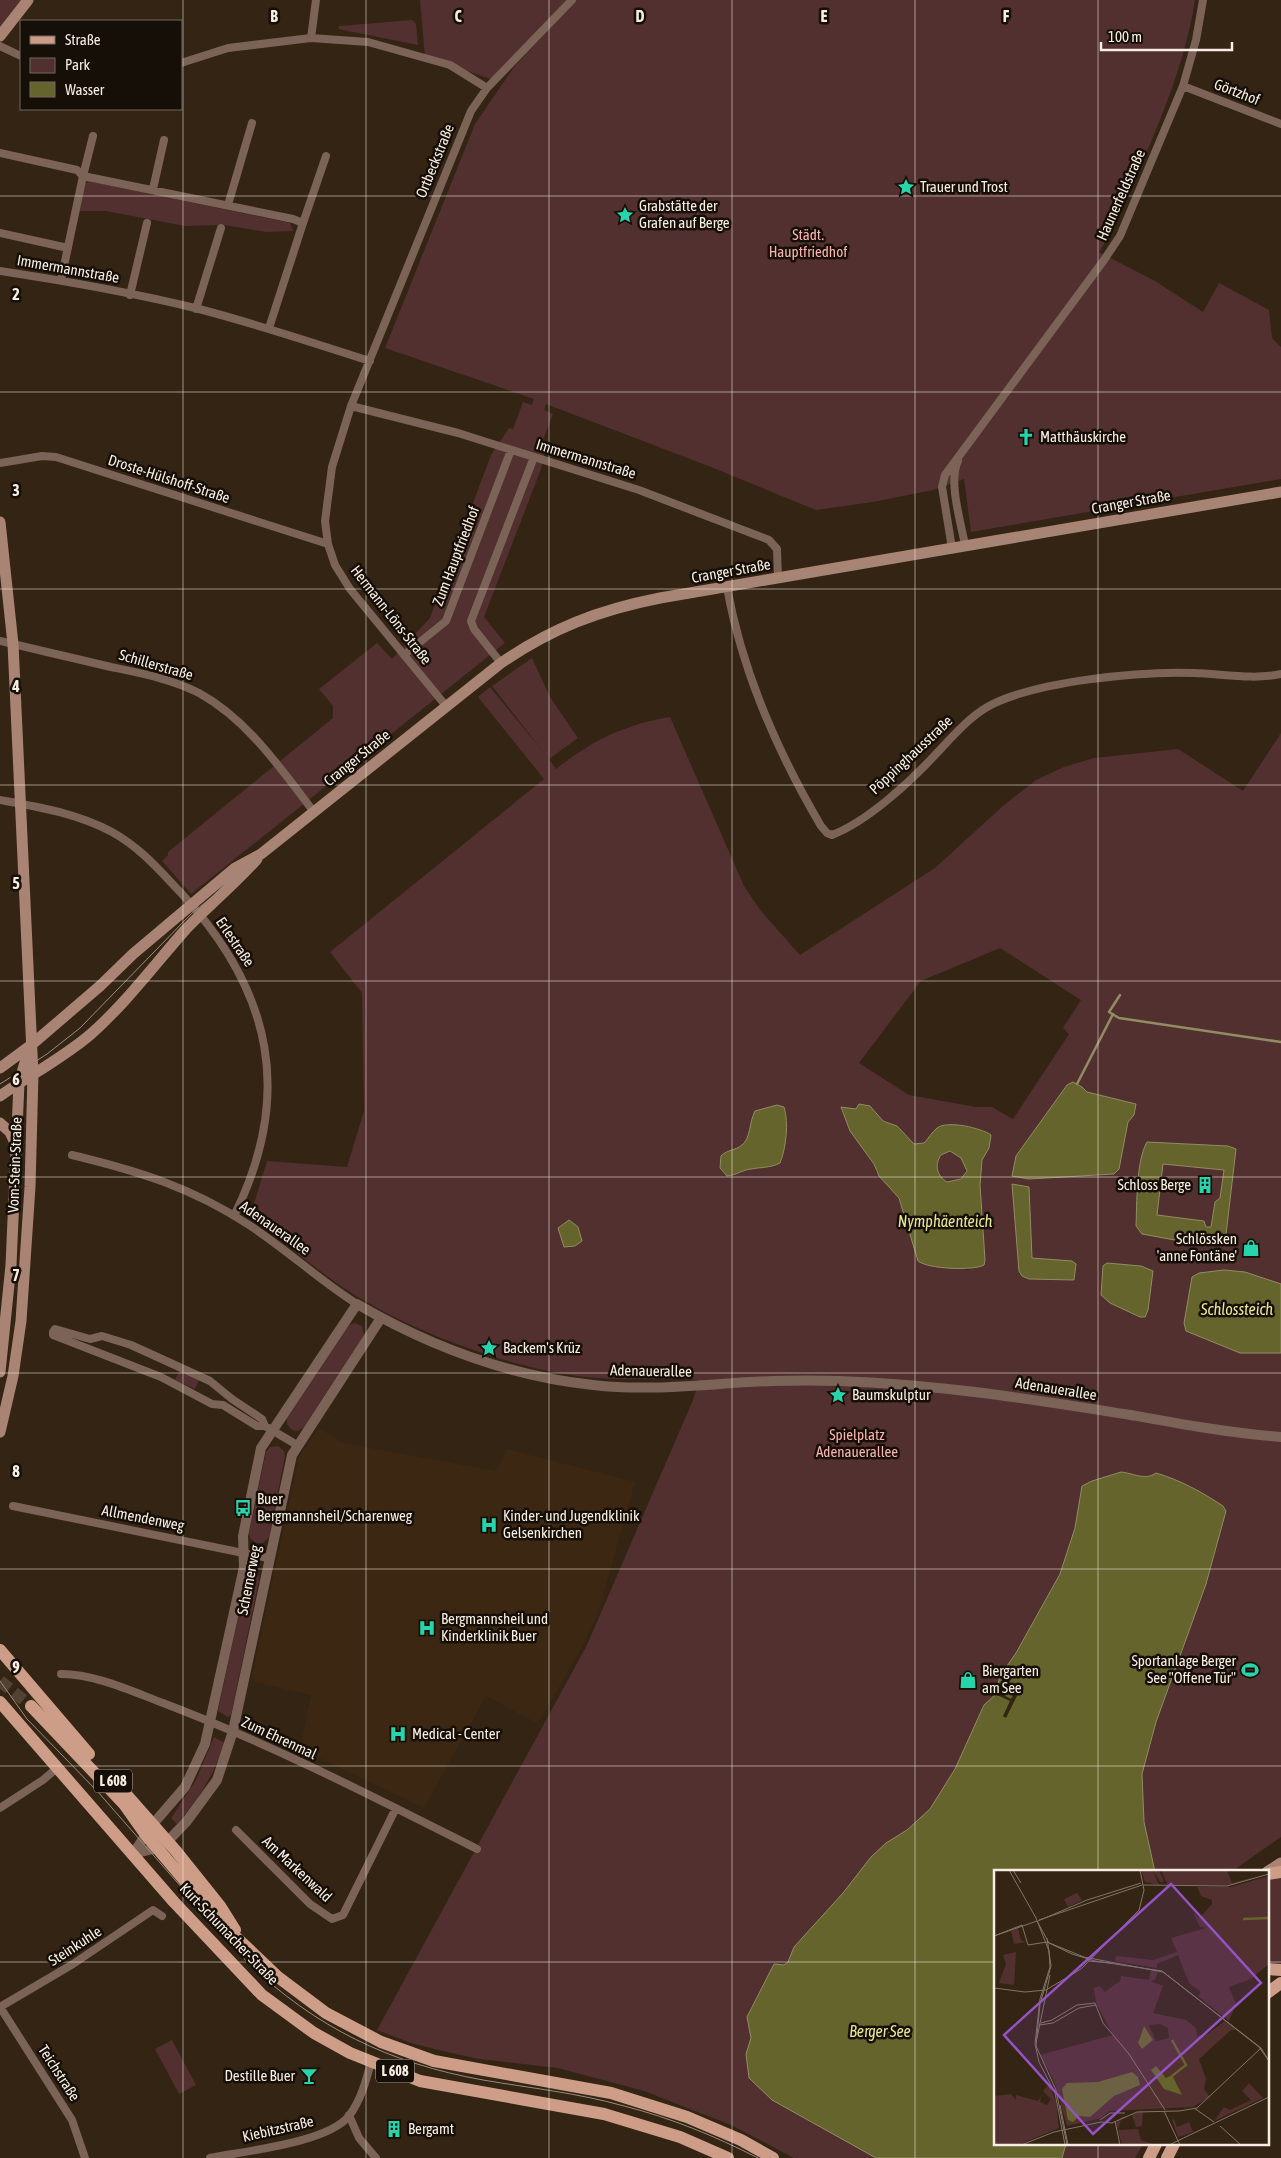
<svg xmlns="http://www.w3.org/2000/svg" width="1281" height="2158" font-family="'Asap Condensed',sans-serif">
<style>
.built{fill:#3c2812}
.green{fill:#51302f;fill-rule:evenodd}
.water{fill:#65642c;stroke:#918d63;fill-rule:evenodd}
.pier{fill:#342414}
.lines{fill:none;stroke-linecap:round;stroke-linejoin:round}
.stream{stroke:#918d63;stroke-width:2.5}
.primary-tunnel{stroke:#514233;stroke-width:12;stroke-dasharray:12 6;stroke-linecap:butt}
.minor{stroke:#7b6358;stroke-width:8}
.tertiary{stroke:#7b6358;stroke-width:10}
.secondary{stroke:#a98373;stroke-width:11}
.primary{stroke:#ce9d87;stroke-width:12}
.tram{stroke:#998b7e;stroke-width:1}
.grid{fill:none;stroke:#f8ede3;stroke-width:1;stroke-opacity:0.55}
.labels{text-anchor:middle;stroke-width:5;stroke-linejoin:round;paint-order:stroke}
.shield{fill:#160f08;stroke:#b4aaa1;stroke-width:1}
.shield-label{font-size:14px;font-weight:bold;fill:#f8ede3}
.street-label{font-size:15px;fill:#f8ede3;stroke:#160f08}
.poi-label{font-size:15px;fill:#f8ede3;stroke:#160f08;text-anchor:start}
.park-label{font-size:15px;fill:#fbb2ae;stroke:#160f08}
.water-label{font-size:16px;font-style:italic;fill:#e8e892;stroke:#160f08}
.inset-river{fill:none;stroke:#65642c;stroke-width:2.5}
.inset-road{fill:none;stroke:#827467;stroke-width:1}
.view{fill:#9453c6;fill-opacity:0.15;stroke:#9453c6;stroke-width:2.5}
.inset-edge{fill:none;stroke:#f8ede3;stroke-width:2.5}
.grid-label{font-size:16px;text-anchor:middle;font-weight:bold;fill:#f8ede3;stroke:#160f08;stroke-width:5;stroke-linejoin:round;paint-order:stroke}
</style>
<rect width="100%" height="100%" fill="#342414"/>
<path class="built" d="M319 1428 343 1443 496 1471 507 1449 635 1482 598 1613 584 1643 538 1724 486 1696 424 1808 300 1749 311 1695 251 1681 299 1457Z"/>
<path class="green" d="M0 0H23L0 31Z
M420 0H567L491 79 425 57Z
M576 0H1195C1182 83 1143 159 1109 236L1099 252 1155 281 1203 312 1219 283 1269 310 1272 338 1281 347V479L971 532 964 479 933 490 873 502 816 510 711 467 546 404 544 410 553 414 543 440 547 442 541 469 484 617 505 643 191 894 162 861 168 855V852L333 718V706L319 689 377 643 392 659 430 618 491 455 509 428 513 429 523 402 532 405 534 399 385 348 475 124 514 67Z
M412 20 416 24 418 45 338 29 339 26Z
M88 181 290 223 293 231 266 232 224 225 185 226 106 211H79L85 184Z
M532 658 550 697 578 738 549 759 556 769C591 741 626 724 670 717L744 886 761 911 800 955 935 868 1004 805 1036 780 1064 767 1094 758 1178 749 1243 791 1281 733V1837L1231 1872H995V2144H1143L1135 2158H794L731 2125 644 2091 558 2068 479 2059 451 2053 411 2043 377 2030 587 1645 693 1400 699 1380C658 1377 618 1382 577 1376 510 1367 422 1335 363 1300 323 1277 288 1244 250 1217L267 1161 347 1167 364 1111 362 993 330 952 544 779 478 697 490 687 544 753 492 686ZM1000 948 1081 1000 1063 1028 1069 1034 1013 1119 992 1107H976L909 1095 859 1063 921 981ZM861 1104 870 1106 883 1121 890 1123 914 1144H924L937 1128C954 1125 976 1123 991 1135 989 1149 985 1151 982 1161 974 1192 982 1229 985 1260L968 1270 952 1267H933L913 1244 899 1198 876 1172 874 1164 850 1131 841 1108 856 1109ZM569 1220 573 1246 563 1245V1238L558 1228Z
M936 1167a15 15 0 1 1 30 0a15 15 0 1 1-30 0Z
M355 1323 362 1326 364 1335 304 1427 298 1431 292 1430 287 1424V1418L349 1325Z
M179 1371 199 1380 195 1389 175 1380Z
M278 1446 284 1451 285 1456 269 1537 263 1543H256L250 1538 249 1533 266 1452 270 1447Z
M254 1572 258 1574 259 1580 231 1715 228 1717 218 1711 247 1575Z
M214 1737 225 1743C214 1774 199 1799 177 1824L171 1818 196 1780Z
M1281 1876V1966L1267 1963V1878Z
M172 2040 196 2085 179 2094 155 2049Z"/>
<path class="water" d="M1073 1082 1082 1087 1087 1092 1136 1104 1134 1115 1128 1122 1119 1169 1114 1174 1029 1179 1012 1176 1016 1156 1067 1085Z
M859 1104 870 1106 883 1121 897 1126 914 1144 924 1143C928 1139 932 1132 937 1128 947 1120 982 1128 991 1135L989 1148 982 1160 980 1185 985 1260 984 1265C973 1271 928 1269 918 1261L899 1198 879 1176 874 1164 850 1131 841 1107 856 1109ZM950 1151 961 1158 967 1171 961 1179 947 1182C937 1176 934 1165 941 1155Z
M777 1105 784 1107C789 1123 786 1148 780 1163 770 1168 762 1167 751 1169 742 1170 737 1175 727 1176L720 1168 721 1156C728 1149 735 1151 742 1145 751 1138 749 1122 755 1111Z
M1147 1142 1228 1146 1236 1149 1225 1243 1180 1241 1142 1234 1136 1226C1137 1204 1136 1161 1147 1142ZM1163 1164 1224 1170 1220 1198 1215 1202 1211 1227H1206L1204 1221 1157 1215Z
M1012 1184 1029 1187 1032 1258 1072 1261 1076 1264 1074 1280 1029 1279 1022 1276 1019 1271Z
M569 1220 578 1227 582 1241 575 1246 564 1247 558 1228Z
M1107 1263 1141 1266 1153 1271 1148 1310 1145 1317H1140L1110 1303 1101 1295 1103 1266Z
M1224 1270 1245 1272 1281 1284V1353H1240L1186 1331 1184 1323 1192 1277 1199 1273Z
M1121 1472C1133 1473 1145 1481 1156 1473 1180 1480 1202 1492 1223 1506L1226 1511 1206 1584 1156 1722 1142 1774 1144 1822 1155 1872H995V2144H1066L1062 2158H876L772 2100 749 2078 746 2054 751 2038 747 2017 774 1964 784 1965 788 1962 794 1947 843 1893 871 1857 886 1843 907 1830 930 1809 955 1769 984 1705 995 1695 1000 1676 1016 1653 1060 1574 1075 1528 1082 1486 1092 1481Z"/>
<path class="pier" d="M1019 1684 1022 1686 1006 1718 1003 1716 1010 1701 995 1694 996 1691 1011 1699Z"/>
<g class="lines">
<path class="stream" d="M1120 995 1109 1012 1119 1018 1281 1042
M1077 1084 1113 1014"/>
<path class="primary-tunnel" d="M0 1681 31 1706"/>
<path class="minor" d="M311 38 316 0
M0 46 21 56
M181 63 228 48 311 38 368 42 450 65 487 88
M1183 86 1281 124
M0 153 77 170 83 176
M83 176 93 136
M153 189 164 140
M228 205 252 123
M303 223 326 156
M0 233 68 248
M0 271C66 281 134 293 199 309 257 324 313 343 370 361
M61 280 83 176 293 219 303 223 269 328
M130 295 147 223
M196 309 221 228
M351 406 458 433 639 490 769 540 777 549 778 578
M958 461C948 481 961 523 965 545
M0 463 42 456 56 457 328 544
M952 548 942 487 945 475 1104 260 1120 236 1183 86 1196 40 1203 0
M727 587C742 672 777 751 821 826L827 833 832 835C868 821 910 782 936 754 952 737 969 717 989 706 1036 681 1141 671 1194 673 1223 674 1253 680 1281 674
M0 641C37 650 74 658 111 667 140 673 172 679 199 693 248 720 281 769 314 812
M404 655 446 621 511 450
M501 663 474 629 471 621 534 457
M446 706 350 589 335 565 328 544 325 521 332 467 351 406 471 111 487 88 572 0
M0 800C39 807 76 813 112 832 141 848 160 871 182 894 272 992 294 1095 234 1216
M72 1155C138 1171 191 1187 249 1225 286 1249 319 1280 357 1304
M265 1426H257L223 1405 212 1404 161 1377 53 1335V1332L55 1329 90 1339 102 1336 131 1345 210 1381 232 1399 262 1419 265 1426 297 1445
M13 1506 268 1558
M61 1674C95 1674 131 1691 163 1703 271 1744 374 1797 477 1849
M0 1808 43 1780 57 1768
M236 1830 310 1904 332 1919 343 1915 396 1808
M0 2007 73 1964 153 1910 162 1916
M0 2007 72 2120 85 2158
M349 2115 359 2138 376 2158
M210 2158C245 2151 327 2143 349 2116 361 2100 366 2081 371 2062"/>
<path class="tertiary" d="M133 1854 153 1824 185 1787 205 1744 244 1567 243 1536 261 1448 357 1304C429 1346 510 1376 593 1385 653 1392 712 1383 773 1381 828 1379 884 1382 938 1388 1003 1394 1067 1405 1131 1415 1181 1424 1230 1433 1281 1437
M133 1854 157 1848 168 1841 187 1821 217 1780 233 1731 292 1455 381 1318"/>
<path class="secondary" d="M0 36 28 0
M0 522 13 644 33 1074 30 1187 21 1321 13 1376 0 1432
M0 1068 30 1046 100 986 133 954 235 868 261 854 501 663C552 628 599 610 660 598L1281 492
M0 1096C30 1075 63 1058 91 1034 127 1002 155 964 186 929 209 905 235 884 257 859
M0 1123 10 1132 15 1143
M0 1372 11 1265 19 1083 28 1052
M1267 1872 1281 1863"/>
<path class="primary" d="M0 1650 89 1754
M0 1702 174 1902 262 1995 314 2033 350 2053 420 2081 604 2114 680 2137 728 2158
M31 1706 124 1804 146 1835 220 1922 278 1977 326 2013 381 2042 434 2061 611 2093 687 2117 741 2140 773 2158
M124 1792 176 1851 220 1906 235 1930
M1267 1874 1281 1872
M1267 1969 1281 1970
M1267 1993 1281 1983
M1149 2158 1156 2144
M1167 2158 1174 2144"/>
<path class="tram" d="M0 1084 47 1054 80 1028 191 914 407 739 508 661 566 628 615 610 643 604 1281 494
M0 1681 27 1719 98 1792 247 1962C316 2028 389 2063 483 2080 530 2088 578 2093 624 2106 671 2118 715 2136 758 2158"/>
</g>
<path class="grid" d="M183 0V2158M366 0V2158M549 0V2158M732 0V2158M915 0V2158M1098 0V1872M0 196H1281M0 392H1281M0 589H1281M0 785H1281M0 981H1281M0 1177H1281M0 1373H1281M0 1569H1281M0 1766H1281M0 1962H995M1267 1962H1281M1098 2144V2158"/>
<defs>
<g id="sight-bare" transform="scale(1.35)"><path d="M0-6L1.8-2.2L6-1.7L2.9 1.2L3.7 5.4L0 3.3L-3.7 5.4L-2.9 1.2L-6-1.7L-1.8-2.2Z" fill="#27d5ad" stroke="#160f08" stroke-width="2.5" paint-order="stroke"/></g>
<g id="church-bare" transform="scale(1.35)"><path d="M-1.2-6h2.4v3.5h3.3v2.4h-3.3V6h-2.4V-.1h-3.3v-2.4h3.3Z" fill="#27d5ad" stroke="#160f08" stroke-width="2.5" paint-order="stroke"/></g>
<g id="building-bare" transform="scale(1.35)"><path d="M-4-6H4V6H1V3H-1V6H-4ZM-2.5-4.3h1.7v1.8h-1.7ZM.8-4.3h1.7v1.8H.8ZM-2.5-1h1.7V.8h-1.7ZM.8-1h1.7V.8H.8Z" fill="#27d5ad" stroke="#160f08" stroke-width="2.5" paint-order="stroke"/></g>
<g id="shop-bare" transform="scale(1.35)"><path d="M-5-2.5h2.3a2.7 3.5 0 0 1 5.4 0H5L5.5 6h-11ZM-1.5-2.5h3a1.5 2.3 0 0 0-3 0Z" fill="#27d5ad" stroke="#160f08" stroke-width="2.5" paint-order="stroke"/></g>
<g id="bus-bare" transform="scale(1.35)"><path d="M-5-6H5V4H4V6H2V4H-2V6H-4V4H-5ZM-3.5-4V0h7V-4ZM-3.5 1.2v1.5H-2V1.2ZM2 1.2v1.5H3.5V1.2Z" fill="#27d5ad" stroke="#160f08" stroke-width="2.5" paint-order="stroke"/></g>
<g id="hospital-bare" transform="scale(1.35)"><path d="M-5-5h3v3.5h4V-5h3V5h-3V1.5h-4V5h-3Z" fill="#27d5ad" stroke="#160f08" stroke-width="2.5" paint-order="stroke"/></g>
<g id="stadium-bare" transform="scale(1.35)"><path d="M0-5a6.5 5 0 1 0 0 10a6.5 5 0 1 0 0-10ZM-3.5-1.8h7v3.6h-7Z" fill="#27d5ad" stroke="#160f08" stroke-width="2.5" paint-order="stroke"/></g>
<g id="bar-bare" transform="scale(1.35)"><path d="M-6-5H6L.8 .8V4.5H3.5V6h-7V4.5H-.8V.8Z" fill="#27d5ad" stroke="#160f08" stroke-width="2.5" paint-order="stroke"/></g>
</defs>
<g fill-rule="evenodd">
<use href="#sight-bare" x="906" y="187"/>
<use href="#sight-bare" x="625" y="215"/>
<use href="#church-bare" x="1026" y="437"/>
<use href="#building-bare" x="1205" y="1185"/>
<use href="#shop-bare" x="1251" y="1248"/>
<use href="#sight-bare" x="489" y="1348"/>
<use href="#sight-bare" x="838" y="1395"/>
<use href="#bus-bare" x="243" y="1508"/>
<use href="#hospital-bare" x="489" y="1525"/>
<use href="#hospital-bare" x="427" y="1628"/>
<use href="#stadium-bare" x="1250" y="1670"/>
<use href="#shop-bare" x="968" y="1680"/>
<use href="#hospital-bare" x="398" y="1734"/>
<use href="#bar-bare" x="309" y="2076"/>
<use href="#building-bare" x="394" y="2129"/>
</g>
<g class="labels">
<g class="shield">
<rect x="94" y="1769.5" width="38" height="23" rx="4"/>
<rect x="376" y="2059.5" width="38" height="23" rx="4"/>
</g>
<g class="shield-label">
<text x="113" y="1786">L 608</text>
<text x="395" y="2076">L 608</text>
</g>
<g class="street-label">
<text transform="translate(1237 92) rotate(21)" y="5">Görtzhof</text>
<text transform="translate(435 161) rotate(-68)" y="5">Ortbeckstraße</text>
<text transform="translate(1121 195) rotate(-66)" y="5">Haunerfeldstraße</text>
<text transform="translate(68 269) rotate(10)" y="5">Immermannstraße</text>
<text transform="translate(586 459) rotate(17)" y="5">Immermannstraße</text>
<text transform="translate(169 479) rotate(18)" y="5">Droste-Hülshoff-Straße</text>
<text transform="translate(1131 502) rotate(-10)" y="5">Cranger Straße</text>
<text transform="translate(456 556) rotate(-69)" y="5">Zum Hauptfriedhof</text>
<text transform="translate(731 571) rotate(-10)" y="5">Cranger Straße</text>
<text transform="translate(391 615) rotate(52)" y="5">Hermann-Löns-Straße</text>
<text transform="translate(156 665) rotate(16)" y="5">Schillerstraße</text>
<text transform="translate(911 755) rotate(-43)" y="5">Pöppinghausstraße</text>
<text transform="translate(357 758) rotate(-39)" y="5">Cranger Straße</text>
<text transform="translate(235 942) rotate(56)" y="5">Erlestraße</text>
<text transform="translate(15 1165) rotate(-88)" y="5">Vom-Stein-Straße</text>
<text transform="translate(275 1228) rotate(35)" y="5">Adenauerallee</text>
<text transform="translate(651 1371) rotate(1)" y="5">Adenauerallee</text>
<text transform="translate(1056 1389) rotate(9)" y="5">Adenauerallee</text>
<text transform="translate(143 1518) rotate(11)" y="5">Allmendenweg</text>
<text transform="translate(249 1580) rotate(-79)" y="5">Schernerweg</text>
<text transform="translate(279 1738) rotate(25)" y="5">Zum Ehrenmal</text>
<text transform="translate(297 1869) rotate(43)" y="5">Am Markenwald</text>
<text transform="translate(229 1934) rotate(46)" y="5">Kurt-Schumacher-Straße</text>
<text transform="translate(75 1946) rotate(-33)" y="5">Steinkuhle</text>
<text transform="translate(59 2073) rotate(57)" y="5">Teichstraße</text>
<text transform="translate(278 2129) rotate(-13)" y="5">Kiebitzstraße</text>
</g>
<g class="poi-label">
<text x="920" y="192">Trauer und Trost</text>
<text x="639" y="211">Grabstätte der<tspan x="639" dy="17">Grafen auf Berge</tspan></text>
<text x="1040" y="442">Matthäuskirche</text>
<text x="1191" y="1190" text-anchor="end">Schloss Berge</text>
<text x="1237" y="1244" text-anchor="end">Schlössken<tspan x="1237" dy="17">'anne Fontäne'</tspan></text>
<text x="503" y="1353">Backem's Krüz</text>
<text x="852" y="1400">Baumskulptur</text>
<text x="257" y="1504">Buer<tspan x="257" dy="17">Bergmannsheil/Scharenweg</tspan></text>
<text x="503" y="1521">Kinder- und Jugendklinik<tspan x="503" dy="17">Gelsenkirchen</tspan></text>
<text x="441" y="1624">Bergmannsheil und<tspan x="441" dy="17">Kinderklinik Buer</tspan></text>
<text x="1236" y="1666" text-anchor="end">Sportanlage Berger<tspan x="1236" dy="17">See "Offene Tür"</tspan></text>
<text x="982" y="1676">Biergarten<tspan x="982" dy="17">am See</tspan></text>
<text x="412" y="1739">Medical - Center</text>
<text x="295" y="2081" text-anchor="end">Destille Buer</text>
<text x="408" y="2134">Bergamt</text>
</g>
<g class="park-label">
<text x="808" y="240">Städt.<tspan x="808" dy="17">Hauptfriedhof</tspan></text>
<text x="857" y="1440">Spielplatz<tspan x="857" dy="17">Adenauerallee</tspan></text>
</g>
<g class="water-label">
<text x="945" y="1227">Nymphäenteich</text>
<text x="1237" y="1315">Schlossteich</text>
<text x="880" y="2037">Berger See</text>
</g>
</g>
<g transform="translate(994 1870)">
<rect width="275" height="275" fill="#342414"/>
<path d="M147 0H165L170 11 167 13 159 1 165 15 151 12ZM167 0H233L238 13 264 6 239 15 174 16ZM275 6V94L257 109 235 117 242 134 235 151 204 126 207 122 195 113 184 85 163 94V98L121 91 122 86 159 90 183 82 177 68 212 58 206 57 199 42 205 48 218 34V30L207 26 203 17H237ZM83 23 88 30 74 37 70 29ZM24 58 27 70 32 72 20 74 17 61ZM22 82 20 115 5 113 12 94 9 85ZM157 99 164 101 161 110 157 111 169 116 159 143 192 150 202 158 203 166 213 164 231 151 242 160H237L205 189 212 209 210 219 216 227 199 237 115 241 107 248 73 256 60 210 46 185 119 165 102 133 100 118 106 116 111 122 126 111 127 106 155 110ZM166 154 174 158 175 168 162 171 155 155ZM150 157 158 170 148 179 144 173ZM255 213 269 228 220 251 230 237 236 240 257 230 248 221ZM55 214 62 232 65 258 24 275H1L0 226 17 224 22 230V225L44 231 48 225 46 232 53 235 57 229 49 221ZM149 241 148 256 142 257 138 245 127 249 124 260 144 259 147 270 161 275H128L122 253 128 247ZM180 249 183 257 195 252 199 262 184 267 178 250Z" fill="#51302f" fill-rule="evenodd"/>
<path d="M150 156 159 170 148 179 144 173ZM162 196 172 208 178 205 188 225 170 219 157 200ZM138 202 144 207 146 215 120 226 96 247 85 246 79 252 74 250 68 219 73 213 104 212Z" fill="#65642c"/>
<path class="inset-river" d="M249 49 275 48M178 206 192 195 178 170"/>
<path class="inset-road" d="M15 0 42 48 55 81 56 97 46 129 41 174 45 192 61 223 71 275M19 0 27 13M149 15 233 16 275 4M45 50 148 15M44 51 93 30 147 13M0 66 28 55 34 75 53 72M0 66 43 51 55 73 78 84 101 91 168 101 265 177 275 191M53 68 57 96 46 134 42 176 62 220 73 275M53 72 90 87 169 102 267 178 275 191M94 91 117 93M0 118 31 122 52 120 87 99 145 40 150 20 146 0M47 153 58 150 83 135 101 133 109 153 135 184 171 240M45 155 59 153 85 138 102 135M43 168 56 105M66 235 74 275M200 238 220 252M170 241 186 275M106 250 116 243H131M121 251 126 275M226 256 247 275M60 262 107 252 118 253 143 242 185 241 203 238 267 178M27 275 60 262M175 275 275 227"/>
<path class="view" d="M177 14 267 113 99 264 10 165Z"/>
<rect width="275" height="275" class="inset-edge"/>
</g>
<g class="grid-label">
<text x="274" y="22">B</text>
<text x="458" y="22">C</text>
<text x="640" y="22">D</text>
<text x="824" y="22">E</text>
<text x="1006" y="22">F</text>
<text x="16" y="300">2</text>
<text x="16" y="496">3</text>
<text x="16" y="692">4</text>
<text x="16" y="889">5</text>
<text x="16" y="1085">6</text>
<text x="16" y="1281">7</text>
<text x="16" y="1477">8</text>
<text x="16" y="1673">9</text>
</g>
<rect x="20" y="20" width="162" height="90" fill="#160f08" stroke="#706860"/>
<rect x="30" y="36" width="25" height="8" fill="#ce9d87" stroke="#706860"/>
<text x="65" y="45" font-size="15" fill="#f8ede3">Straße</text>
<rect x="30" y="58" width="25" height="15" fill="#51302f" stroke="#706860"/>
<text x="65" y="70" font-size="15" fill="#f8ede3">Park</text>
<rect x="30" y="82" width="25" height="15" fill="#65642c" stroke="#706860"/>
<text x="65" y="95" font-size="15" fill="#f8ede3">Wasser</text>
<path d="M1101 42v8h131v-8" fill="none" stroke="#f8ede3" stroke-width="2.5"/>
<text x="1108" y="42" font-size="15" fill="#f8ede3" stroke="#160f08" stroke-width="4" paint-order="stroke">100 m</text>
</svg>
